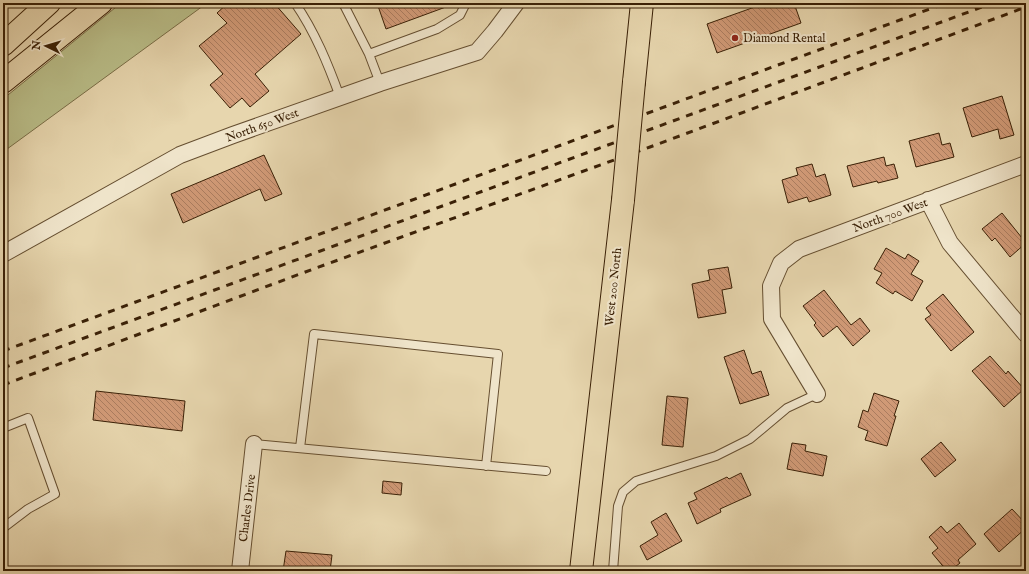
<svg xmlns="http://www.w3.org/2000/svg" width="1029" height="574" font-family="'IM FELL English',serif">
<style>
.grass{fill:#b9bd88;stroke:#7a6e47}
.building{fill:url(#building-back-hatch);stroke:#3a2006}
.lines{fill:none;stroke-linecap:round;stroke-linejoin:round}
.lane-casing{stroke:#654e30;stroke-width:10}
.street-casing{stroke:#654e30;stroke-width:18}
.primary-casing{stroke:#3a2006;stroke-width:24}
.highway-casing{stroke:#3a2006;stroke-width:24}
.lane{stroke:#efe4ca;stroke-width:8}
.street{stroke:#efe4ca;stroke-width:16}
.primary{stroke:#e7d6ae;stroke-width:22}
.highway{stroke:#e7d6ae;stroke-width:22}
.rail{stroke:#3a2006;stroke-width:3;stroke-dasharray:7 7;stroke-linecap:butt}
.primary-bridge-casing{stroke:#3a2006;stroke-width:24;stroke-linecap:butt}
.primary-bridge{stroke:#e7d6ae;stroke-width:22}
.poi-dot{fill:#8f2418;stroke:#efe4ca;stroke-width:1.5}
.labels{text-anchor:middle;stroke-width:4;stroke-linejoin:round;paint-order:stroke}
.poi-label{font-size:12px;fill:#3a2006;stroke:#efe4ca;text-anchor:start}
.street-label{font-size:12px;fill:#3a2006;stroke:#efe4ca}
</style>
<defs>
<pattern id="building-back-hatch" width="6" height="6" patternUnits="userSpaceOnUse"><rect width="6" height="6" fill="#d19a77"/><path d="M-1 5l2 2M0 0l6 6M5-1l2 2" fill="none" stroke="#ab7d60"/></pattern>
</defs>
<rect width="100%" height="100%" fill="#e7d6ae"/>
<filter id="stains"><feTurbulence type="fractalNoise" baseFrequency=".005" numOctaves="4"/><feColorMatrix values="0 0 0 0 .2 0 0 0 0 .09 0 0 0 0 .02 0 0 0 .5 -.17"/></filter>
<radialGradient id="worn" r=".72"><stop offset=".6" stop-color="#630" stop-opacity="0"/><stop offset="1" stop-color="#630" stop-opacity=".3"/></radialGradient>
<path class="grass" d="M121 3H207L3 152V99Z"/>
<path class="building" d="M228 3H274L301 34 255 74 269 91 250 107 242 98 230 108 210 85 223 74 199 46 227 23 217 13Z
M377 3H454V4L386 29Z
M766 3H794L801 23 717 53 707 24Z
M1002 96 1014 135 1000 139 998 129 972 137 963 108Z
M939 133 942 145 950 143 954 157 916 167 909 141Z
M264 155 282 194 265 201 260 189 183 223 171 194Z
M884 157 886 166 894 164 898 178 878 183 877 181 853 187 847 166Z
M812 164 816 177 825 174 831 195 809 202 807 197 788 203 782 180 798 175 796 168Z
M1002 213 1026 243 1010 257 995 238 992 241 982 229Z
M886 248 905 259 908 254 919 261 911 274 923 281 912 301 895 291 893 294 876 283 882 273 874 269Z
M728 267 732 288 722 290 726 313 698 318 692 284 710 280 708 270Z
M824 290 851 325 860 318 870 331 853 346 837 326 823 337 814 325 816 323 803 306Z
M943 294 974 332 951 351 925 319 931 315 926 308Z
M744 350 752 374 761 371 769 395 740 404 724 357Z
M990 356 1006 374 1008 371 1024 389 1004 407 972 371Z
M96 391 185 401 182 431 93 420Z
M874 393 899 401 894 416H896L887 446 865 440 868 431 858 427 863 410 868 412Z
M667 396 688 398 683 447 662 445Z
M941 442 956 460 935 477 921 459Z
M792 443 806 445 805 451 827 456 823 476 787 469Z
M741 473 751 495 720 509 721 512 697 524 688 503 697 499 694 493 727 477 729 479Z
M383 481 402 483 401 495 382 493Z
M1012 509 1026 524V528L999 552 984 534Z
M666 513 682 541 647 560 640 546 658 535 651 522Z
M959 523 976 544 958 560 960 563 950 571H947L932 553 938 548 929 537 941 526 947 533Z
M286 551 332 555 330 571H283Z"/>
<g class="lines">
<g class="lane-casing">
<path id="lane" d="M295 3C315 32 328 64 340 97
M343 3 369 54 380 83
M369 54 437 29 460 15 466 3
M3 428 28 418 55 494 28 509 3 528
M254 444 546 471
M300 448 314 334 498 354 486 466
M613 571 618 506 623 492 636 481 716 456 750 439 787 408 817 394"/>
</g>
<g class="street-casing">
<path id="street" d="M928 200 950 243 1026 334
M3 254 180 155 233 135 380 83 477 52 495 31 516 3
M817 394 772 319 771 286 781 263 799 249 1026 164
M240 571 254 444"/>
</g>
<g class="primary-casing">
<path id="primary" d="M634 82 642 3
M581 571 623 200"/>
</g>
<g class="highway-casing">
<path id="highway" d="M3 45 49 3
M3 82 101 3"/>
</g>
<use href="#lane" class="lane"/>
<use href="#street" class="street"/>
<use href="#primary" class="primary"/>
<use href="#highway" class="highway"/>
<path class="rail" d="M3 351 946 3
M3 368 993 3
M3 385 316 268 650 147 1026 7"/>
<g class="primary-bridge-casing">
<path id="primary-bridge" d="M623 200 634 82"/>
</g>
<use href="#primary-bridge" class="primary-bridge"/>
</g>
<circle class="poi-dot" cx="735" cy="38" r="4"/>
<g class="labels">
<g class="poi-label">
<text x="743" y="42">Diamond Rental</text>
</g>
<g class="street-label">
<text transform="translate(262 125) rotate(-20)" y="4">North 650 West</text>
<text transform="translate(890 215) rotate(-20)" y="4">North 700 West</text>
<text transform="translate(613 287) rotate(-84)" y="4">West 200 North</text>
<text transform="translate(247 508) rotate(-83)" y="4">Charles Drive</text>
</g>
</g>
<rect width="1029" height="574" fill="none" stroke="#e7d6ae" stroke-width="16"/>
<rect x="4" y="4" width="1021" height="566" fill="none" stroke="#3a2006" stroke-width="2"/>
<rect x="8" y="8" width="1013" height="558" fill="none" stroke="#3a2006"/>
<g transform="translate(46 46) rotate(275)" stroke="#efe4ca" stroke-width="3" paint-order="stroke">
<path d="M0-3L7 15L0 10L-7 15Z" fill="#3a2006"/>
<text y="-6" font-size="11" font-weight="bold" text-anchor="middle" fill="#3a2006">N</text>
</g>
<rect width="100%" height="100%" filter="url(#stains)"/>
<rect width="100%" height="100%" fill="url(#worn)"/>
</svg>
